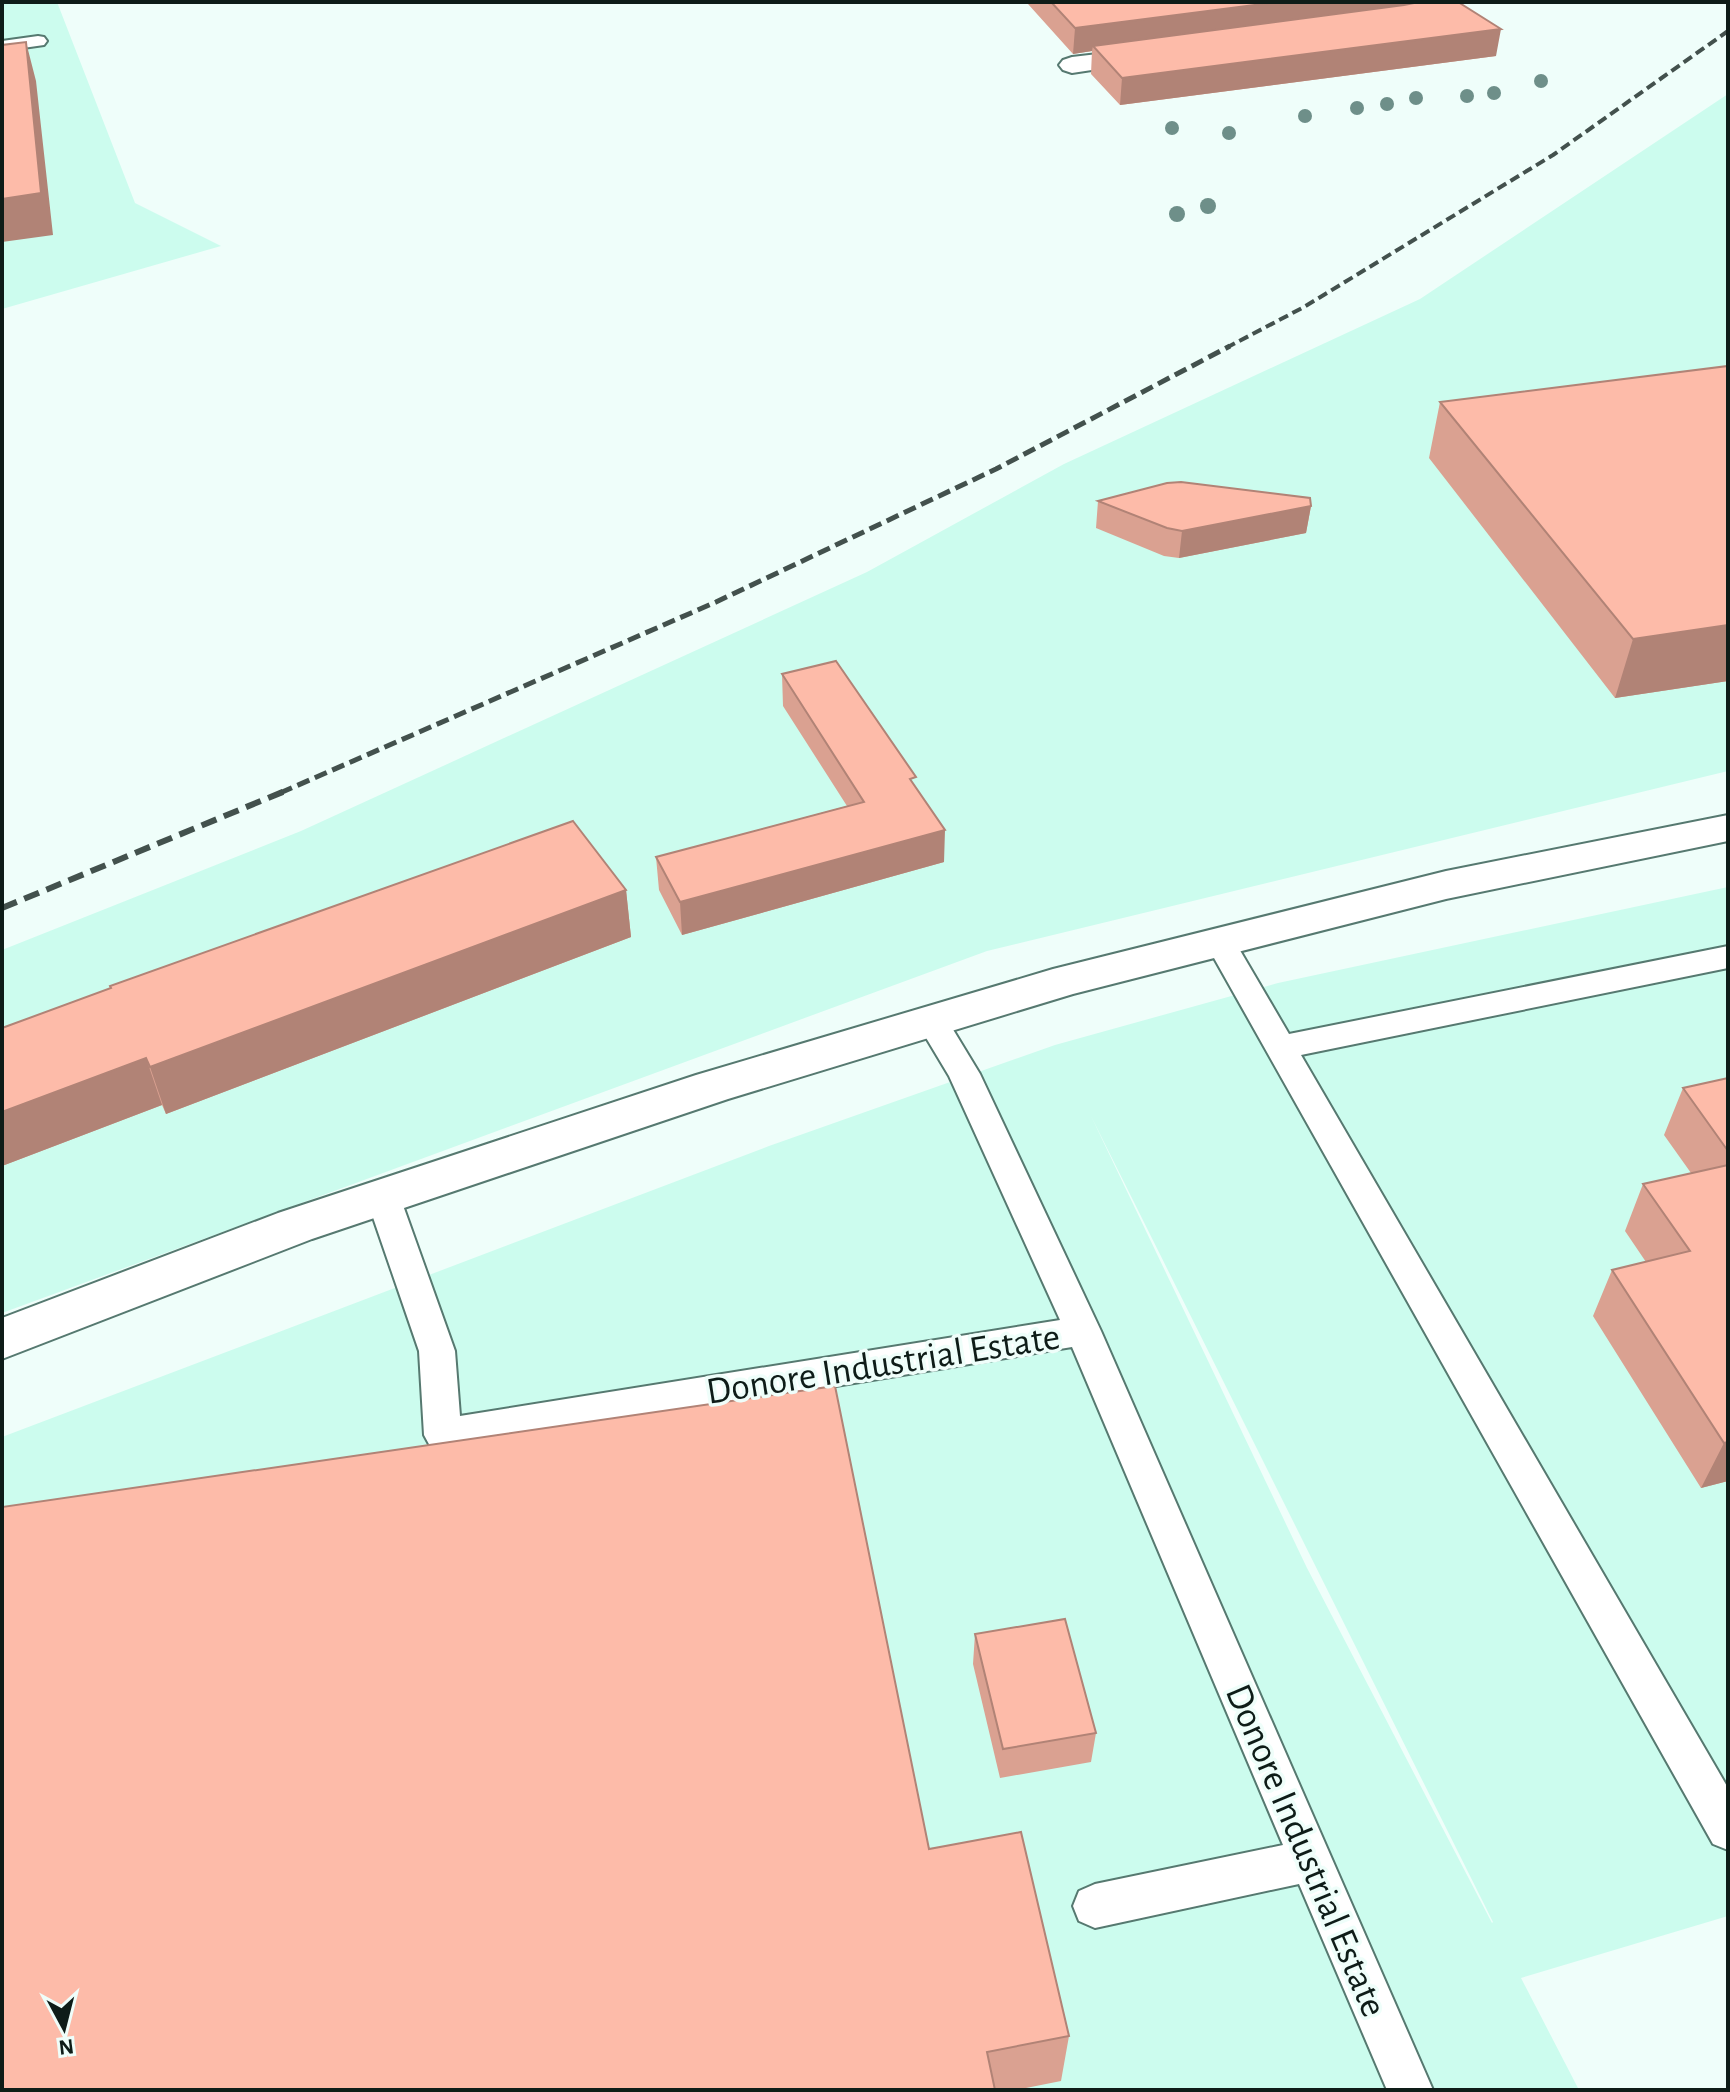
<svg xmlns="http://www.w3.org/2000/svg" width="1730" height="2092" font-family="'Alegreya Sans',sans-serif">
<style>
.built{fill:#ccfcee;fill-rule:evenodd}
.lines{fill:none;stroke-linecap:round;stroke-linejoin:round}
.service-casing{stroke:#567970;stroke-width:4}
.minor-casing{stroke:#567970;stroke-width:4}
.tertiary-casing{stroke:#567970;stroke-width:4}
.service{fill:#fff;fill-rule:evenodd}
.minor{fill:#fff;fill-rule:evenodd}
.tertiary{fill:#fff;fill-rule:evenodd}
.rail-far2{stroke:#43514d;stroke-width:4;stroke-dasharray:10 5;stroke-linecap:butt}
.rail-far1{stroke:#43514d;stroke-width:5;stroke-dasharray:13 6;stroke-linecap:butt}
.rail{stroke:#43514d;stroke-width:6;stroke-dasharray:16 8;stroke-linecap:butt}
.tree{fill:#6e8f89}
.wall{fill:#daa191}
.shaded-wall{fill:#b18376}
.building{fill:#fdbba9;stroke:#b18376;stroke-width:2}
.labels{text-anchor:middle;stroke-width:7;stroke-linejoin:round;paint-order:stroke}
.near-street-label{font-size:38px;fill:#0e1c18;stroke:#effefa}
</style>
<rect width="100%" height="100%" fill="#effefa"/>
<path class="built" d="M2 2H57L135 203 221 246 2 309Z
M1728 94V771L987 951 2 1313V950L301 831 867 572 1064 464 1420 299Z
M1728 887V1916L1521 1978 1579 2090H2V1437L769 1146 1055 1045 1278 983ZM1091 1116 1493 1922 1492 1923 1307 1568Z"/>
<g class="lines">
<g class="service-casing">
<path id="service" d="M38 36 44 37 47 41 44 45 2 51V41Z
M1220 932 1231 935 1289 1034 1728 946V968L1301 1055 1728 1788V1850L1713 1844 1205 942 1209 935Z
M932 1010 943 1013 980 1074 1101 1331 1433 2090H1387L1299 1884 1095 1928 1079 1921 1073 1906 1079 1891 1095 1884 1283 1845 1072 1347 443 1451 430 1446 424 1435 419 1351 366 1197 371 1188 383 1184 395 1188 400 1197 455 1351 460 1416 1060 1320 949 1076 916 1021 921 1013Z"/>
</g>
<g class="minor-casing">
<path id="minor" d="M1149 48 1158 50 1161 55 1158 60 1072 73 1063 70 1059 65 1063 60 1072 57Z"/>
</g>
<g class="tertiary-casing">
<path id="tertiary" d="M1728 815V841L1446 899 1073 994 728 1099 312 1239 2 1359V1318L278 1213 696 1075 1053 969 1446 871Z"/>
</g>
<use href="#service" class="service"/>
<use href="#minor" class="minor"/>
<use href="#tertiary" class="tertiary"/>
<path class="rail-far2" d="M1226 348 1304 307 1553 155 1728 31"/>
<path class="rail-far1" d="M280 793 716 602 996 469 1230 346"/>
<path class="rail" d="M2 908 285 791"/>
</g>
<g class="tree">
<circle cx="1541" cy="81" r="7"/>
<circle cx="1494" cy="93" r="7"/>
<circle cx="1467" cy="96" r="7"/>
<circle cx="1416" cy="98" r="7"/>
<circle cx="1387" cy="104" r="7"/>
<circle cx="1357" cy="108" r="7"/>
<circle cx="1305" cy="116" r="7"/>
<circle cx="1172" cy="128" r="7"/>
<circle cx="1229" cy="133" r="7"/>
<circle cx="1208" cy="206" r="8"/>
<circle cx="1177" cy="214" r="8"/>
</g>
<path class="wall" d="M1028 2H1458L1496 56 1120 105 1091 74 1092 51 1073 54 1028 4Z
M1728 366V681L1615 698 1429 458 1440 402Z
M1098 501 1311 506 1306 533 1179 558 1164 556 1096 528Z
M782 674 915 787 944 862 682 935 659 890 656 857 847 806 783 706Z
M626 890 631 937 166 1114 162 1105 2 1166V1028Z
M1728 1078V1481L1701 1488 1593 1316 1612 1270 1646 1262 1625 1231 1643 1184 1691 1173 1664 1135 1683 1088Z
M975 1634 1096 1733 1091 1762 1000 1778 973 1664Z
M929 1849 1069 2036 1061 2081 1016 2090H2Z"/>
<path class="shaded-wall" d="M1278 2H1418V6L1093 46 1092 51 1073 54 1075 28Z
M1501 29 1496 56 1120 105 1122 78Z
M26 42 36 81 53 235 2 242V199Z
M1311 506 1306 533 1179 558 1182 531Z
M1728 625V681L1615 698 1633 639Z
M945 830 944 862 682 935 680 902Z
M626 890 631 937 166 1114 150 1067Z
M146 1058 162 1105 2 1166V1112Z
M1728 1442V1481L1701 1488 1724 1443Z"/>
<path class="building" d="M1051 2H1278L1075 28Z
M1419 2H1458L1501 29 1122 78 1093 46 1404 5Z
M26 42 41 193 2 199V45Z
M1728 366V625L1633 639 1440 402Z
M1181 482 1310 498 1311 506 1182 531 1167 528 1098 501 1167 483Z
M836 661 916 777 910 779 945 830 680 902 656 857 864 802 782 674Z
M573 821 626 890 150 1067 146 1058 2 1112V1028L111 988 110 986Z
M1728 1078V1151L1683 1088Z
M1728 1165V1442L1724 1443 1612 1270 1690 1251 1643 1184Z
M835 1386 929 1849 1021 1832 1069 2036 987 2052 995 2090H2V1507Z
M1065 1619 1096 1733 1003 1749 975 1634Z"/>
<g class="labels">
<g class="near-street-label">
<text transform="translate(883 1363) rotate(-9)" y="13">Donore Industrial Estate</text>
<text transform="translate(1307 1850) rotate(67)" y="13">Donore Industrial Estate</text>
</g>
</g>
<rect width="1730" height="2092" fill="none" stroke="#0e1c18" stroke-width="8"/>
<g transform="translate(64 2028) rotate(173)" stroke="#effefa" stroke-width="6" paint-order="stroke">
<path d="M0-6L14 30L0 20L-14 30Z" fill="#0e1c18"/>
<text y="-12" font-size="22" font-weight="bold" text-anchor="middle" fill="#0e1c18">N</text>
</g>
</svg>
